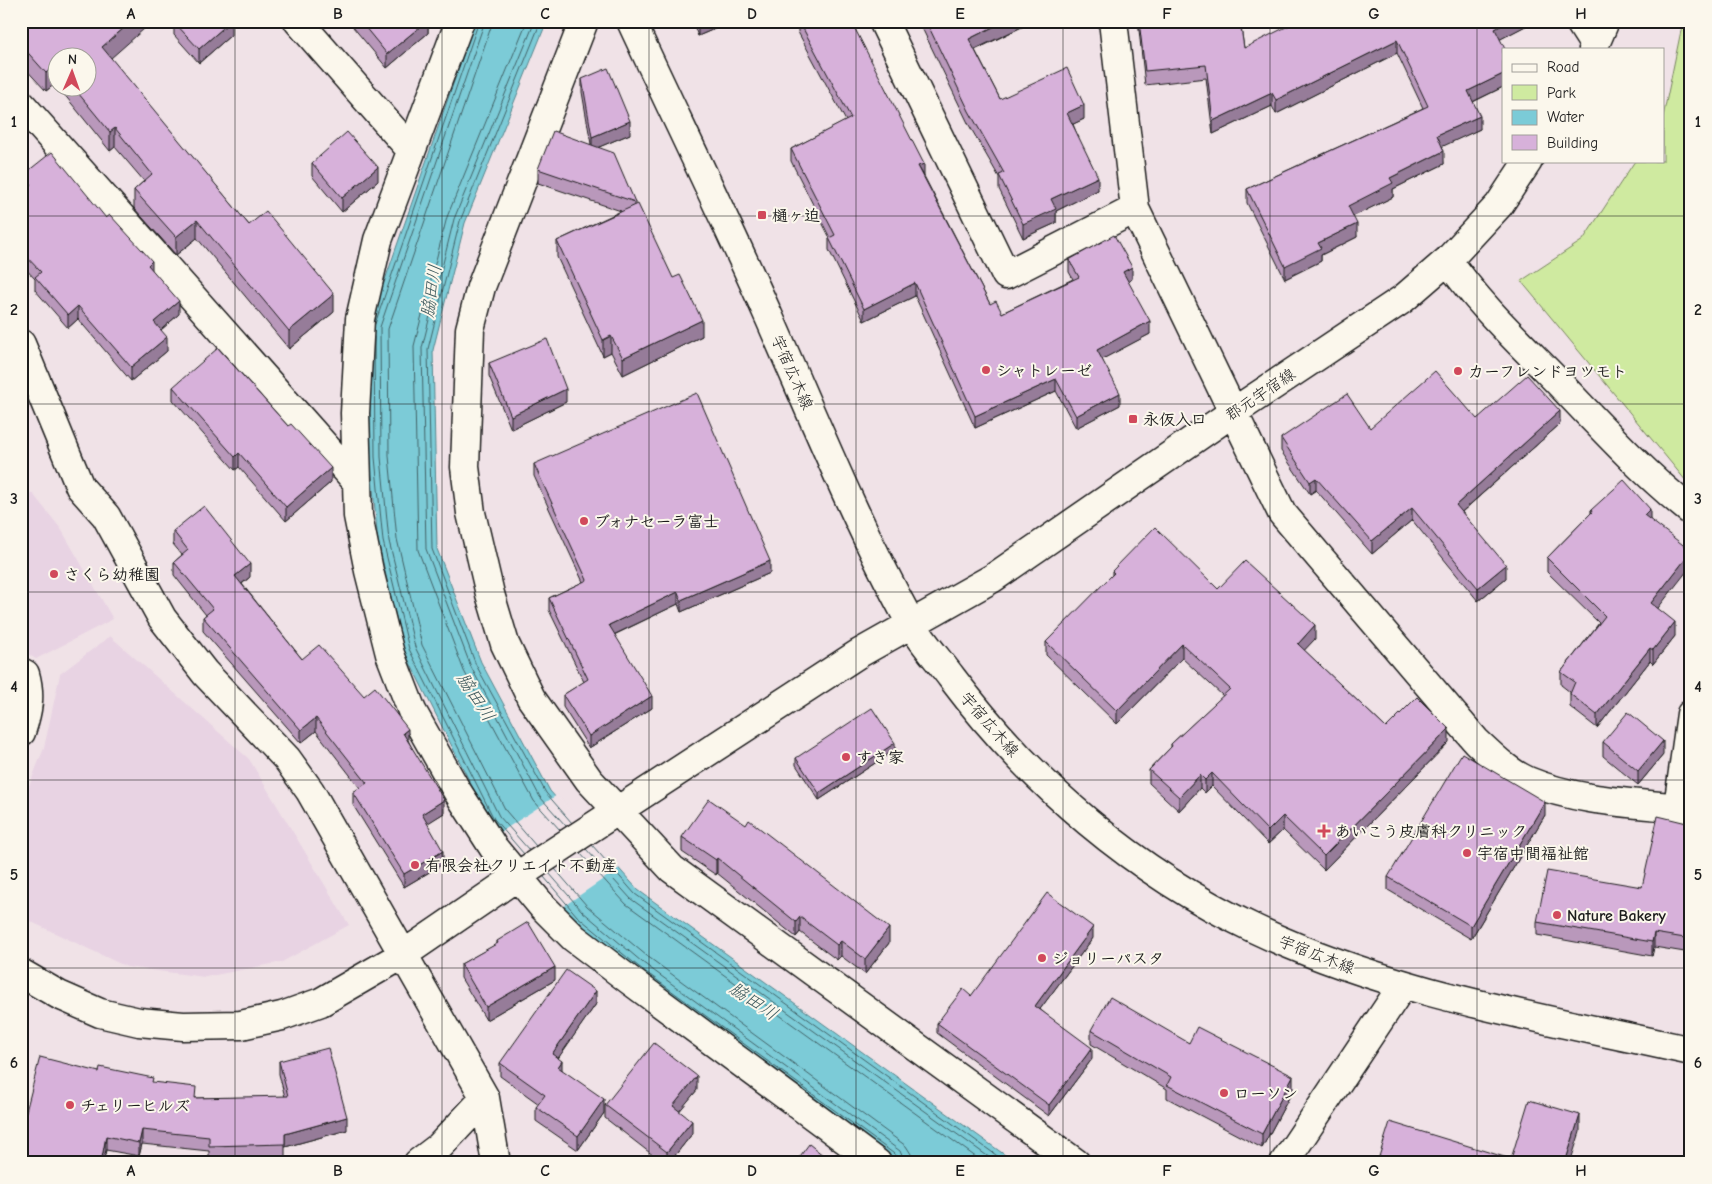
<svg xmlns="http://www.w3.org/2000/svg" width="1712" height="1184" font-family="'Comic Neue','Klee One',sans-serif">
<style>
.built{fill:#e8d3e3}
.green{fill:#cfeaa0;stroke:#76835e}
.water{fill:#7bcbd7;stroke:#55858c}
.pier{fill:#f0e2e7}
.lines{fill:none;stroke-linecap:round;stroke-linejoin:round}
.shore{stroke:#426267;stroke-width:1}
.minor-casing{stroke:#1c1c1c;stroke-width:31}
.minor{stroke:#fbf7ec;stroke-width:28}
.wall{fill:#b998bb;stroke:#1c1c1c}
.shaded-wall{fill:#967c99;stroke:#1c1c1c}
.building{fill:#d7b1da;stroke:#1c1c1c}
.grid{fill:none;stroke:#1c1c1c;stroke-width:1;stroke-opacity:0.55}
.poi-dot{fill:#d1495b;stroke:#fbf7ec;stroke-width:2}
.labels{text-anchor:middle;stroke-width:4;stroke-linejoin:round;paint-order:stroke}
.poi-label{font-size:16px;font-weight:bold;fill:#1c1c1c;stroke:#fbf7ec;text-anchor:start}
.street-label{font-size:16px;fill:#1c1c1c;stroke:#fbf7ec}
.water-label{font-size:18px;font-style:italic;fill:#3d595d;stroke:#fbf7ec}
.neatline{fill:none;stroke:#1c1c1c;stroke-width:2}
.grid-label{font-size:16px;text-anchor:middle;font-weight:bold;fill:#1c1c1c}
</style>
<rect width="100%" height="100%" fill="#f0e2e7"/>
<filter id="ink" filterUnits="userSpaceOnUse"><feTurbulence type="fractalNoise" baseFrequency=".02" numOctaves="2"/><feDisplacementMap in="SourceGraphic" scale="10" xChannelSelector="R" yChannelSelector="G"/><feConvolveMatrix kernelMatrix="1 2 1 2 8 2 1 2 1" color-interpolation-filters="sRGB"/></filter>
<g filter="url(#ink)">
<path class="built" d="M21 490 33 494 61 529 113 619 36 659 21 650Z
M110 636 249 759 349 925 282 962 205 977 127 967 21 917V806L44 748 60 674Z"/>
<path class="green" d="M1683 21H1691V487L1521 281 1583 240 1635 161H1663V117Z"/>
<path class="water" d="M475 21H547L465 223 433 350 437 549 481 662 550 791 638 890 1016 1163H897L636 971 574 919 490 822 404 651 378 542 370 457 369 326Z"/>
<path class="pier" d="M557 795 621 867 561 908 498 834Z"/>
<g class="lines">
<path class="shore" d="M485 21 380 327 381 457 389 541 415 647 499 816 529 850
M493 21 388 329 389 456 397 539 422 645 506 811 536 846
M527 21 447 217 414 346 418 550 464 671 534 801 560 830
M535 21 454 219 422 348 426 549 471 667 540 797 566 826
M541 21 460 221 428 349 432 549 476 665 546 793 572 823
M375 324 479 21
M374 337 375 457 383 541 409 649 494 819 524 854
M592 845 635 894 1007 1163
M586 849 631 899 997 1163
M580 853 626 904 984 1163
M555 869 587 906 647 956 906 1146 911 1154 913 1163
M549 873 582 911 642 962 900 1151 905 1163
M544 877 577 916 639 967 897 1156 899 1163"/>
<g class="minor-casing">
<path id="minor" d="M298 21 411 150
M460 21 378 240 360 319 355 413 358 516 369 571 390 654 412 711 457 791 493 847 542 906 574 938 628 979 877 1163
M584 21 481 287 470 329 465 467 471 513 490 594 505 644 531 698 589 780 672 869 1076 1163
M631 21C677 120 725 218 769 317 814 419 856 523 909 620 921 641 938 659 952 678 1032 784 1134 872 1255 929 1392 994 1544 1018 1691 1051
M883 21 1006 275 1135 209
M1113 21 1135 209 1282 513 1476 741C1491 755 1509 773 1528 781 1578 802 1637 803 1691 809
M1579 21 1595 46
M1593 49 1605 21
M21 104 356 481
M1448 260C1479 305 1519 342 1557 381 1600 426 1642 472 1691 511
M21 344 80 487 106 516 162 618 205 673 287 759 310 791 485 1098 496 1163
M21 672 25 674C31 695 28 711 21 732
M1678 807 1691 714
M21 973 59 995 100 1013 139 1022 183 1026 241 1025 282 1016 321 1002 404 954 528 869 858 654 993 578 1232 413 1403 299 1448 260 1499 205 1528 161
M418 1163 439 1147 485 1098
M1284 1163 1403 985"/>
</g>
<use href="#minor" class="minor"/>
</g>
<path class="wall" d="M21 21 110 58 249 225 334 312 289 349 197 238 176 255 134 208V190L144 181 115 147 110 151 59 88H88L58 58V85L56 83 46 91 21 64Z
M348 21H428V33L387 68Z
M692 21H733L698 36Z
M798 21H799L924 176 990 304 1002 313 1073 279 1069 272V260L1132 279 1128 282 1150 334 1102 359 1120 405 1076 428 1056 391 975 428 915 296 864 321 829 250V238H830L791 161V149L846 121 798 32Z
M922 21H1034L975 50 1000 99 1084 119 1073 124 1098 190 1056 211V223L1023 238 999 189V177L969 125 922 28Z
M1138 21H1240L1244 48 1535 21 1500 39 1503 49V87L1473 102 1480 129 1442 146 1444 164 1393 189V197L1353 216 1357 237 1321 255V261L1285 279 1247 203V189L1423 108 1397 53 1276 114 1272 106 1213 134 1206 78 1145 85Z
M174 22 231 35 199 63 174 35Z
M582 79 630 134 599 147 635 202V205L702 336 623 375 611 352 603 356 557 257V241L621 211 538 183V169L591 144 582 92Z
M312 163 378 181 342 212 312 176Z
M23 175 106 218 152 270 179 314 161 330 167 351 131 381 78 319 68 328 35 290V279L21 264V193L24 190 23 188Z
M489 363 566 402 511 429 489 376Z
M173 387 288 426 331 482 286 521 239 467 235 470 173 400Z
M1477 419 1560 424 1462 512 1506 578 1478 601 1412 520 1372 554 1316 490 1310 494 1281 451V438L1370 428Z
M534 464 770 573 681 612 678 604 614 635 652 708 589 748 563 707V695L584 682 549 610V598L583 582 534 476Z
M1591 510 1650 519 1658 609 1675 636 1653 664 1650 661 1597 728 1570 707V692L1561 685V672L1599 623 1547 572V558L1591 513Z
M173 531 250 577 242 584 302 659 364 696 408 740 444 813 427 823 443 864 404 887 353 805V792L360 788 316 731 301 743 203 631V617L206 615 174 575V562L182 555 173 544Z
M1112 571 1218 589 1315 639 1304 650 1386 728 1449 742 1324 870 1283 830 1268 844 1212 786 1205 793 1200 788 1179 811 1149 783V770L1171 747V744L1223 696 1182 658 1117 724 1046 655V642L1112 576Z
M1603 742 1663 755 1638 785 1603 756Z
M895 750 819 800 796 765V758Z
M1545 815 1471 939 1388 890V877Z
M1691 824V953L1654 947 1652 956 1537 935V922L1642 887Z
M682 837 889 943 865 974 841 956 837 960 800 932 796 937 717 873 716 875 682 852Z
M1093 938 1040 1009 1092 1059 1049 1116 937 1033V1023L971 996Z
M497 941 555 980 486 1020 461 978V964L497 944Z
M596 1004 558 1058 562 1070 604 1113 578 1150 536 1121V1107L539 1104 500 1076V1063Z
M1091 1030 1189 1043 1293 1090 1262 1148 1167 1098V1089L1091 1044Z
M279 1061 347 1130 285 1147V1158L209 1159V1151L142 1144 139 1156 106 1150 103 1163H21L99 1072 153 1083 196 1098 285 1097 279 1074Z
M697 1090 679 1111 692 1134 669 1163H663L605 1118V1105Z"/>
<path class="shaded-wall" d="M132 21H153L102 66V47Z
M231 21V35L199 63V49Z
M427 21H428V33L387 68V54Z
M702 21H733L698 36V23Z
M1005 21H1034L969 52V39Z
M1509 21H1535L1495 42V29Z
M1397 40V53L1276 114V100Z
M56 65V83L46 91V73Z
M1503 74V87L1468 104V91Z
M1272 93V106L1213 134V121Z
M1084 105V119L1067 127V113Z
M1480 116V129L1437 149V135Z
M630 121V134L592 150V137Z
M115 128V147L110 151V132Z
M1444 151V164L1393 189V197L1348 219V206L1390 178Z
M924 164V176L918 166Z
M378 167V181L342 212V198Z
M1098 177V190L1056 211V223L1023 238V224L1051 199Z
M197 220V238L176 255V237Z
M1357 224V237L1321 255V261L1285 279V266L1318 243Z
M152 261V275L148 265Z
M1132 267V279L1123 285V272Z
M915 283V296L864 321V309Z
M334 294V312L289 349V331Z
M179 301V314L154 336V322Z
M78 306V319L68 328V315Z
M702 320V336L623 375V358Z
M1150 321V334L1097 362V350Z
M611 336V352L603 356V340Z
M167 337V351L131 381V367Z
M1056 379V391L975 428V416Z
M566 389V402L511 429V416Z
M1120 393V405L1076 428V416Z
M1560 411V424L1456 517V505Z
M239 453V467L235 470V457Z
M331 468V482L286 521V507Z
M1316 478V490L1310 494V482Z
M1412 508V520L1372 554V541Z
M1650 509V522L1644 515Z
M1691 552V566L1651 617V603Z
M770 561V573L681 612V600Z
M250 564V577L235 589V576Z
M1506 565V578L1478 601V588Z
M678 592V604L609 637V625Z
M1675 622V636L1653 664V650Z
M1315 625V639L1298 657V644Z
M1182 644V658L1117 724V711Z
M1650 648V661L1597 728V715Z
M652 696V708L589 748V736Z
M316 718V731L301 743V730Z
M408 729V743L403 733Z
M1449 729V742L1324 870V856Z
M1663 741V755L1638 785V771Z
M895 743V750L819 800V793Z
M1212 773V786L1205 793V780Z
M1200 775V788L1179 811V797Z
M444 800V813L422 827V814Z
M1545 802V815L1471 939V926Z
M1283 816V830L1268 844V831Z
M443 851V864L404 887V874Z
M717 858V873L716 875V860Z
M800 917V932L796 937V922Z
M1093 927V938L1035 1016V1006Z
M889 928V943L865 974V959Z
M1654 933V947L1652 956V942Z
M841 941V956L837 960V945Z
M555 967V980L486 1020V1007Z
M596 991V1004L552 1067V1054Z
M1092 1048V1059L1049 1116V1105Z
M562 1061V1075L558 1067Z
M697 1076V1090L673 1119V1106Z
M1293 1076V1090L1262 1148V1134Z
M604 1099V1113L578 1150V1136Z
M1580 1115V1132L1570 1163H1565Z
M347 1117V1130L285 1147V1134Z
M692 1121V1134L669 1163H667V1152Z
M142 1130V1144L139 1156V1143Z
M106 1136V1150L103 1163H101Z"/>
<path class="building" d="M21 21H132L102 47 249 225 266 211 334 294 289 331 197 220 176 237 134 190 152 174 115 128 110 132 74 88H88V58H58V67L56 65 46 73 21 45Z
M175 21H231L199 49 174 22Z
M360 21H427L387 54Z
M799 21H851L924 164 918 166 990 304 996 301 1002 313 1079 277 1069 260 1114 235 1132 267 1123 272 1150 321 1097 350 1120 393 1076 416 1056 379 975 416 915 283 864 309 829 238 835 235 791 149 851 118Z
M926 21H1005L969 39 1000 99 1067 68 1084 105 1067 113 1098 177 1051 199 1056 209 1023 224 999 175 1004 173 969 111Z
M1139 21H1240L1244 48 1298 21H1509L1495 29 1505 49H1503V74L1468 91 1480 116 1437 135 1444 151 1390 178 1393 183 1348 206 1357 224 1318 243 1321 248 1285 266 1247 189 1428 106 1397 40 1276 100 1272 93 1213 121 1206 65 1145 71Z
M608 68 630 121 592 137 582 79Z
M553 131 614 153 635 202 538 169Z
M347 132 378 167 342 198 312 163Z
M52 152 106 218 110 215 152 261 148 265 179 301 154 322 167 337 131 367 78 306 68 315 35 277 41 272 21 251V193L31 184 23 175Z
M638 204 673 278 680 275 702 320 623 358 611 336 603 340 557 241Z
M547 339 566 389 511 416 489 363Z
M218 348 288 426 291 424 331 468 286 507 239 453 235 457 173 387Z
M1435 371 1477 419 1527 375 1560 411 1456 505 1506 565 1478 588 1412 508 1372 541 1316 478 1310 482 1281 438 1347 394 1370 428Z
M697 393 770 561 681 600 678 592 609 625 652 696 589 736 563 695 588 679 549 598 587 580 534 464Z
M1624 480 1650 509 1644 515 1691 551V552L1651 603 1675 622 1653 650 1650 648 1597 715 1570 694 1575 682 1561 672 1605 616 1547 558 1592 512 1591 510Z
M204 506 250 564 235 576 302 659 319 645 364 696 375 687 408 729 403 733 444 800 422 814 443 851 404 874 353 792 367 783 316 718 301 730 203 617 213 609 174 562 188 550 173 531Z
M1155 527 1218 589 1245 561 1315 625 1298 644 1386 728 1417 697 1449 729 1324 856 1283 816 1268 831 1212 773 1205 780 1200 775 1179 797 1149 770 1172 746 1171 744 1230 689 1182 644 1117 711 1046 642 1114 573 1112 571Z
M872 708 895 743 819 793 796 758Z
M1628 712 1663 741 1638 771 1603 742Z
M1462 753 1545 802 1471 926 1388 877Z
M709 799 746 825 749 820 889 928 865 959 841 941 837 945 800 917 796 922 717 858 716 860 682 837Z
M1658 816 1691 824V939L1654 933 1652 942 1537 922 1547 871 1642 887Z
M1047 893 1093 927 1035 1006 1092 1048 1049 1105 937 1023 963 989 971 996Z
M528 922 555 967 486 1007 461 964 498 943 497 941Z
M566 970 596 991 552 1054 562 1061 558 1067 604 1099 578 1136 536 1107 545 1095 500 1063Z
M1110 997 1189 1043 1197 1027 1293 1076 1262 1134 1167 1085 1171 1077 1091 1030Z
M654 1043 697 1076 673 1106 692 1121 667 1152 605 1105Z
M328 1048 347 1117 285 1134V1144L209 1146V1137L142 1130 139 1143 106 1136 101 1163H21V1131L40 1057 99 1072 100 1067 153 1078 152 1082 196 1087 195 1098 288 1096 279 1061Z
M1529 1100 1580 1115 1565 1163H1377L1390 1122 1511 1159Z
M809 1144 833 1163H795Z"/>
</g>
<path class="grid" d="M235 21V1163M442 21V1163M649 21V1163M856 21V1163M1063 21V1163M1270 21V1163M1477 21V1163M21 216H1691M21 404H1691M21 592H1691M21 780H1691M21 968H1691"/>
<g class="poi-dot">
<rect x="757" y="210" width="10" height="10" rx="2.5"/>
<circle cx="986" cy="370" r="5"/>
<circle cx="1458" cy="371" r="5"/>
<rect x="1128" y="414" width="10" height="10" rx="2.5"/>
<circle cx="584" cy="521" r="5"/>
<circle cx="54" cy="574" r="5"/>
<circle cx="846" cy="757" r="5"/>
<path d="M1321.5 823.5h5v5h5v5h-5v5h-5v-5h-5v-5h5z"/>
<circle cx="1467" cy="853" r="5"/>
<circle cx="415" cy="865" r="5"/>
<circle cx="1557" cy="915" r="5"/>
<circle cx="1042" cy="958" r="5"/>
<circle cx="1224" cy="1093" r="5"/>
<circle cx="70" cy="1105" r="5"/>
</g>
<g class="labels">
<g class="poi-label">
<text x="772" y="221">樋ヶ迫</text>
<text x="996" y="376">シャトレーゼ</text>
<text x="1468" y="377">カーフレンドヨツモト</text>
<text x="1143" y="425">永仮入口</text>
<text x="594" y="527">ブォナセーラ富士</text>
<text x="64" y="580">さくら幼稚園</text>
<text x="856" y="763">すき家</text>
<text x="1335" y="837">あいこう皮膚科クリニック</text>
<text x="1477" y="859">宇宿中間福祉館</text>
<text x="425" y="871">有限会社クリエイト不動産</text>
<text x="1567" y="921">Nature Bakery</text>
<text x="1052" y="964">ジョリーパスタ</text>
<text x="1234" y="1099">ローソン</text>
<text x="80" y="1111">チェリーヒルズ</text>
</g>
<g class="street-label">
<text transform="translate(793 372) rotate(66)" y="6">宇宿広木線</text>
<text transform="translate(1260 394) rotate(-34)" y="6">郡元宇宿線</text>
<text transform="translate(990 724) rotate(49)" y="6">宇宿広木線</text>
<text transform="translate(1317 954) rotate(21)" y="6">宇宿広木線</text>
</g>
<g class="water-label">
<text transform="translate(431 291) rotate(-81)" y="6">脇田川</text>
<text transform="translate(476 697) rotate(57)" y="6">脇田川</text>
<text transform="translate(754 1001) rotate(34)" y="6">脇田川</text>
</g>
</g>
<rect width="1712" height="1184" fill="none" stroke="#fbf7ec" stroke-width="55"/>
<rect x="1502" y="48" width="162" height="115" fill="#fbf7ec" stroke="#a29f99"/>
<rect x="1512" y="64" width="25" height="8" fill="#fbf7ec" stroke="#a29f99"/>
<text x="1547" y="72" font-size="15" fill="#1c1c1c">Road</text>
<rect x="1512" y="85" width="25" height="15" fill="#cfeaa0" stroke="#a29f99"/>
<text x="1547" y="98" font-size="15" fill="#1c1c1c">Park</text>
<rect x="1512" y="110" width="25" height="15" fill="#7bcbd7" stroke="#a29f99"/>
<text x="1547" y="122" font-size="15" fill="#1c1c1c">Water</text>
<rect x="1512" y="135" width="25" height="15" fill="#d7b1da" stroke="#a29f99"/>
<text x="1547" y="148" font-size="15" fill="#1c1c1c">Building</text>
<g transform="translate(72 72) rotate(2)"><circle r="24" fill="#fbf7ec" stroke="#a29f99"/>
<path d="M0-4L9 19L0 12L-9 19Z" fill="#d1495b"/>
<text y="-8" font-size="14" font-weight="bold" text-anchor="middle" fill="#1c1c1c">N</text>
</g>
<rect x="28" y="28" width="1656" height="1128" class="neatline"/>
<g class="grid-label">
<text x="131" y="19">A</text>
<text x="338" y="19">B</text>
<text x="545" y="19">C</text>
<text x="752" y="19">D</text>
<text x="960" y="19">E</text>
<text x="1167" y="19">F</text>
<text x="1374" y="19">G</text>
<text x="1581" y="19">H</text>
<text x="14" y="127">1</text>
<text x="1698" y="127">1</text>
<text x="14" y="315">2</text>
<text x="1698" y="315">2</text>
<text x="14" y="504">3</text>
<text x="1698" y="504">3</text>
<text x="14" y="692">4</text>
<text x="1698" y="692">4</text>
<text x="14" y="880">5</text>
<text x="1698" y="880">5</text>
<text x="14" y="1068">6</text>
<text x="1698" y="1068">6</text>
<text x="131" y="1176">A</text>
<text x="338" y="1176">B</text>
<text x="545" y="1176">C</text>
<text x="752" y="1176">D</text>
<text x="960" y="1176">E</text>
<text x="1167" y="1176">F</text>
<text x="1374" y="1176">G</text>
<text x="1581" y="1176">H</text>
</g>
</svg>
